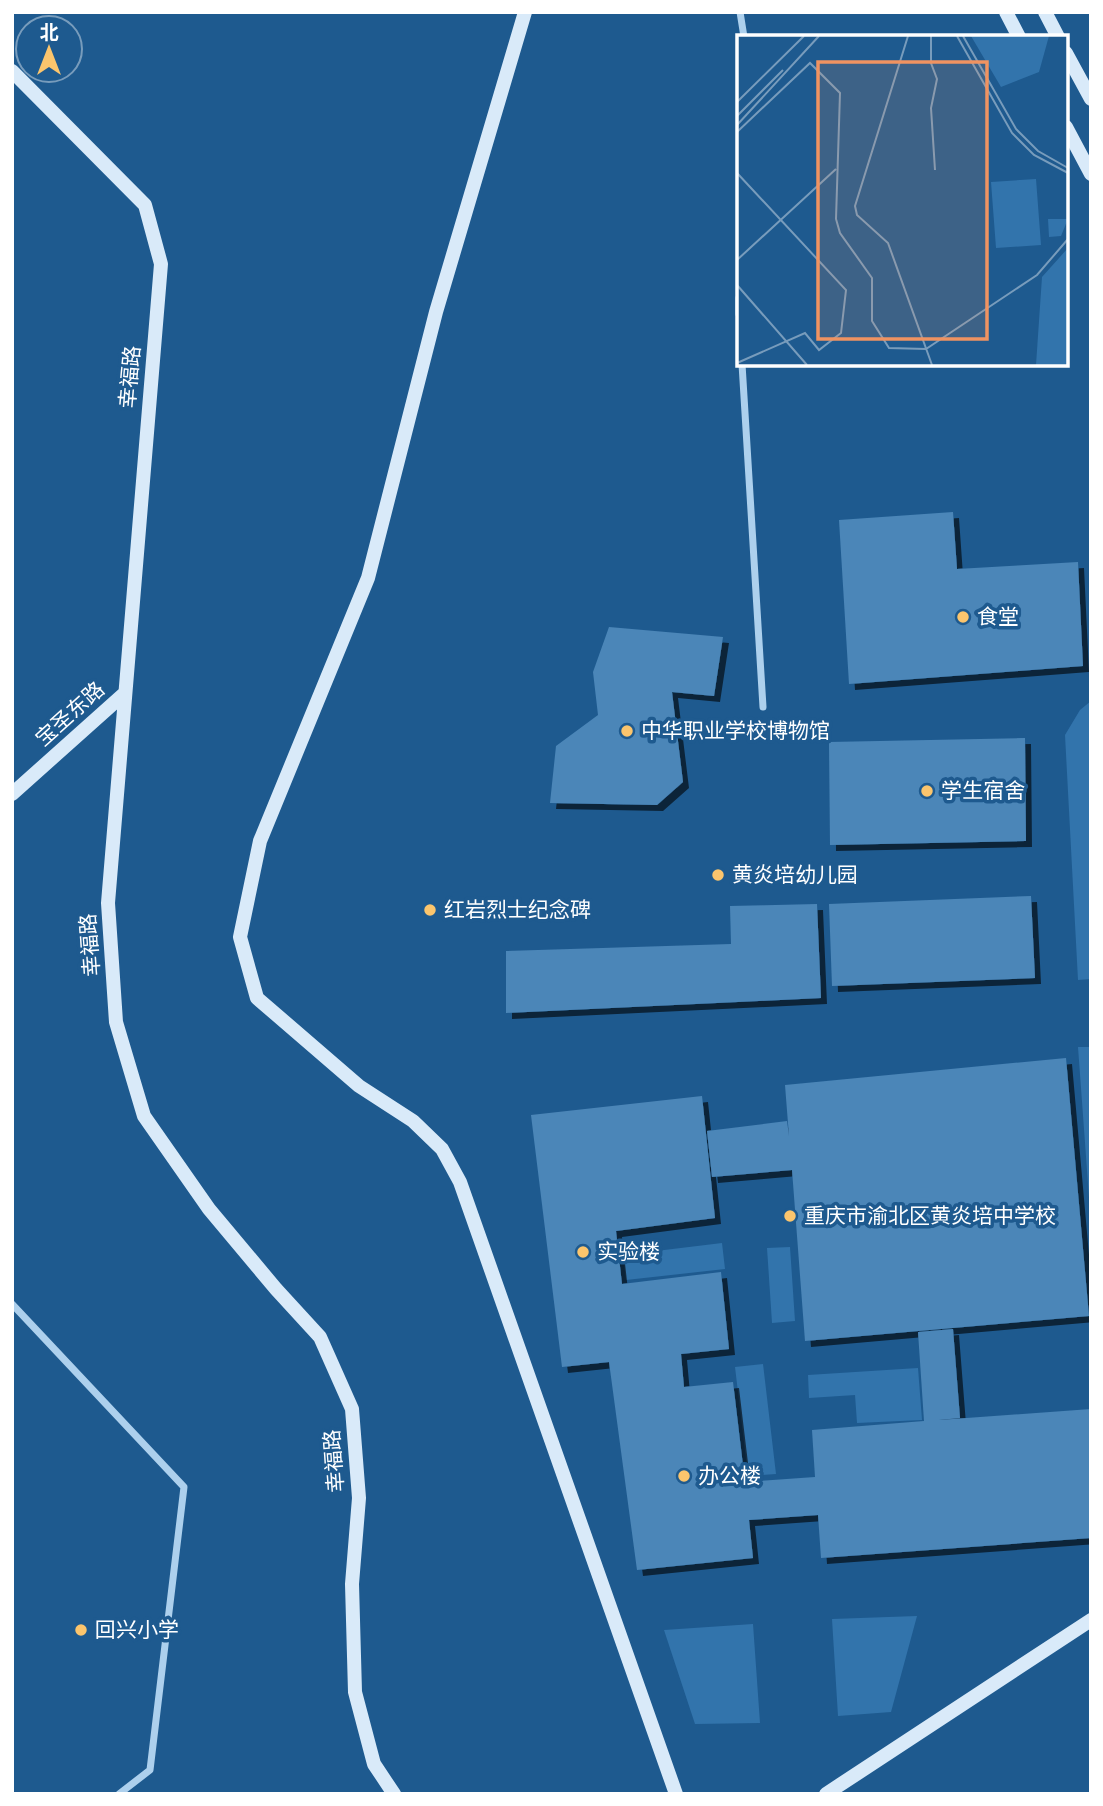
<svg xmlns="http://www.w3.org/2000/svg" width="1103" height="1806" font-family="'Asap Condensed','Noto Sans SC',sans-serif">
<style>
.green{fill:#3274ac}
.building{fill:#4b86b8;filter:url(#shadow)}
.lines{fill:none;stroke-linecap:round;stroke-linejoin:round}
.street{stroke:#add0ed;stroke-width:7}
.secondary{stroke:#d9eaf9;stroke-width:14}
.poi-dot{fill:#fbc56d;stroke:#1e5a8f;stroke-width:2.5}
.labels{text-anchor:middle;stroke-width:7;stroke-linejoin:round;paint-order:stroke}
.street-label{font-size:21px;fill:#fff;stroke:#1e5a8f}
.poi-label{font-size:21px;fill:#fff;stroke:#1e5a8f;text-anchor:start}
.inset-road{fill:none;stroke:#789cbc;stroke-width:2}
.view{fill:#f09361;fill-opacity:0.15;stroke:#f09361;stroke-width:3.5}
.inset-edge{fill:none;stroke:#fff;stroke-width:3.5}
</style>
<defs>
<filter id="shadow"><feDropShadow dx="6" dy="6" stdDeviation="0" flood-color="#0009"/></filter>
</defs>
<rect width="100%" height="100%" fill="#1e5a8f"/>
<path class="green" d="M1091 701V979L1078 980 1065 735 1080 710Z
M1078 1047H1091V1225Z
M722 1243 725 1269 626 1280 623 1255Z
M790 1247 795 1321 772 1323 767 1248Z
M763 1364 776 1474 748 1476 735 1367Z
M918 1368 922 1420 857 1423 855 1395 809 1398 808 1375Z
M917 1616 891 1712 838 1716 832 1619Z
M753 1624 760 1723 695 1724 664 1630Z"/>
<path class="building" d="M953 512 957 569 1078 562 1083 666 849 684 839 520Z
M609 627 723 637 714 696 672 692 683 782 657 805 550 803 556 746 598 715 593 672Z
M1025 738 1026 841 830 845 829 742Z
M1031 896 1035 978 832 986 829 904Z
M817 904 821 998 506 1013V951L731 944 730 906Z
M1066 1058 1089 1316 805 1341 792 1170 712 1177 707 1131 787 1121 789 1136 785 1085Z
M702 1096 715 1218 616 1231 622 1284 721 1272 729 1349 681 1354 684 1387 733 1382 745 1482 815 1477 812 1430 924 1421 918 1332 953 1329 960 1418 939 1420 1091 1409V1538L821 1558 818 1515 749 1520 753 1558 637 1570 609 1362 562 1367 531 1115Z"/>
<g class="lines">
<path class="street" d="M740 12 744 37
M739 298V314
M742 364 763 707
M12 1304 184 1487 150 1770 119 1794"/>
<path class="secondary" d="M525 12 436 312 368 578 260 841 240 937 257 998 359 1086 413 1121 442 1149 460 1182 676 1794
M1006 12 1019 37
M1045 12 1058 37
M1066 53 1091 99
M12 71 145 205 161 264 108 903 116 1022 144 1116 209 1209 276 1289 320 1337 352 1409 359 1498 352 1584 355 1692 374 1764 394 1794
M1066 127 1091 174
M12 794 125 693
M826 1794 1091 1620"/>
</g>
<g class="poi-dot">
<circle cx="963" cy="617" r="7"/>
<circle cx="627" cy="731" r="7"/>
<circle cx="927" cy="791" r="7"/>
<circle cx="718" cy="875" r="7"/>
<circle cx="430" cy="910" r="7"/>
<circle cx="790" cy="1216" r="7"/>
<circle cx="583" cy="1252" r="7"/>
<circle cx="684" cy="1476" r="7"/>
<circle cx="81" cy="1630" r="7"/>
</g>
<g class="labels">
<g class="street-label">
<text transform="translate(130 377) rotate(-85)" y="7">幸福路</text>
<text transform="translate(70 714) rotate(-42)" y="7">宝圣东路</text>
<text transform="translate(90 945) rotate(-94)" y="7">幸福路</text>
<text transform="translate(334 1461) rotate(-94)" y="7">幸福路</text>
</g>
<g class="poi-label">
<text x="977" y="624">食堂</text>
<text x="641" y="738">中华职业学校博物馆</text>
<text x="941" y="798">学生宿舍</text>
<text x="732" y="882">黄炎培幼儿园</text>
<text x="444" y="917">红岩烈士纪念碑</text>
<text x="804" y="1223">重庆市渝北区黄炎培中学校</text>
<text x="597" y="1259">实验楼</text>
<text x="698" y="1483">办公楼</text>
<text x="95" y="1637">回兴小学</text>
</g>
</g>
<g transform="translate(737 35)">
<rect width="331" height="331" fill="#1e5a8f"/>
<path d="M234 1H312L302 37 264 52ZM299 144 304 210 259 213 254 147ZM311 184H331L324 201 312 202ZM331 213V330H299L305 242Z" fill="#3274ac"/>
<path class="inset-road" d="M171 1 118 171 120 180 151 208 195 330M194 1V28L200 44 194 73 198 135M220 1 275 98 297 120 331 138M226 1 279 94 301 116 331 133M0 67 67 1M0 81 46 35M0 90 82 1M0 97 73 28 103 58 99 184 103 198 135 243V286L152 313 189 314 300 240 331 204M0 138 109 255 104 298 82 315 68 298 0 328M0 225 99 134M0 250 70 330"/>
<path class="view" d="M81 27H250V304H81Z"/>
<rect width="331" height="331" class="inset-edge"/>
</g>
<rect width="1103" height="1806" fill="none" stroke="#ffffff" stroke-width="28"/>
<g transform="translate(49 49)"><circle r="33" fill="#1e5a8f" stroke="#789cbc" stroke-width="2"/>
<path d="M0-5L12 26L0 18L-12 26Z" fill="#fbc56d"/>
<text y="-10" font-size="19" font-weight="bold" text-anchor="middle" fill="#ffffff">北</text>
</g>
</svg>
